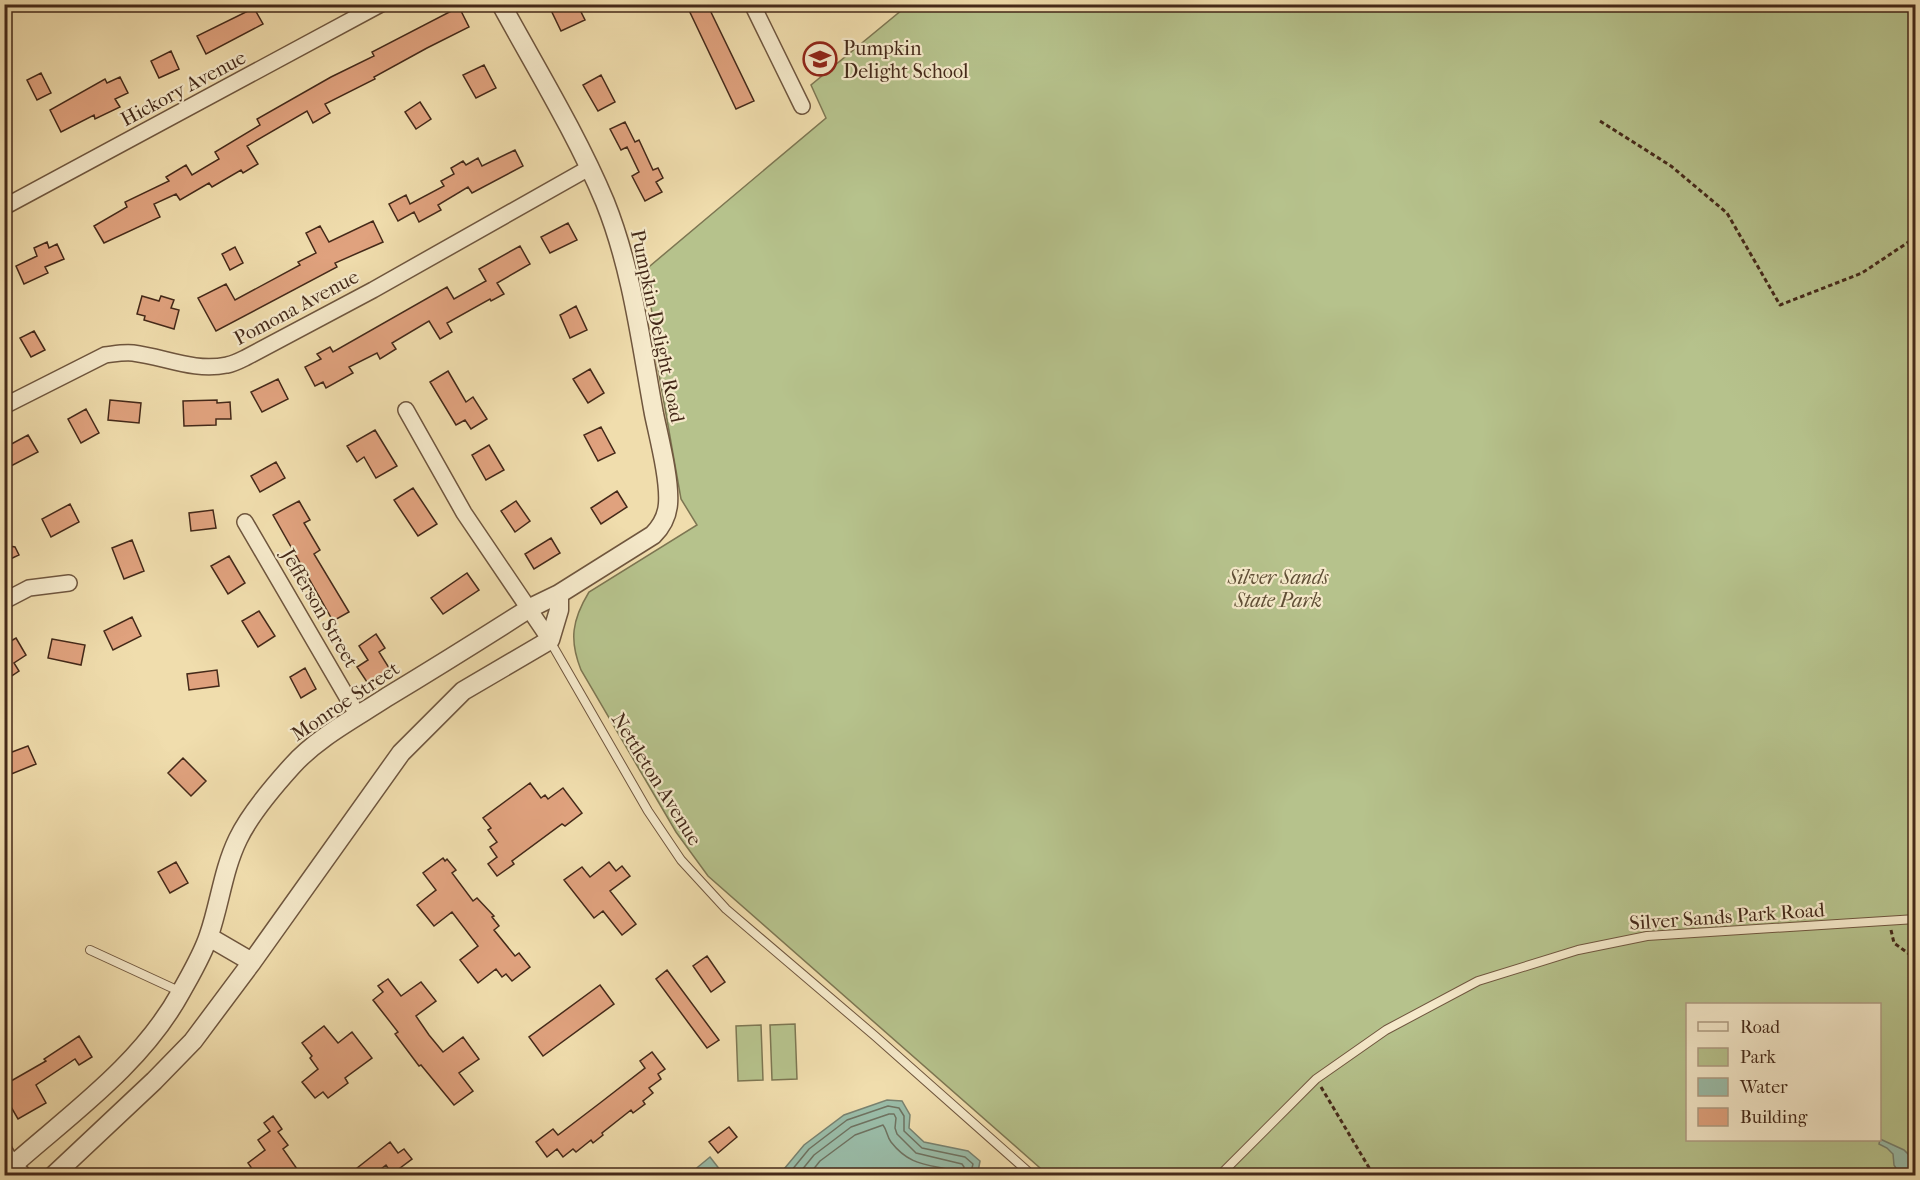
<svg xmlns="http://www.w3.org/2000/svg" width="1920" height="1180" font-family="'IM FELL French Canon',serif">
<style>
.green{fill:#b6c28c;stroke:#7d7652;stroke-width:1.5;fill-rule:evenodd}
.water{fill:#9abca8;stroke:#78816f;stroke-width:1.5}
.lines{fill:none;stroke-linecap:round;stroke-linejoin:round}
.shore{stroke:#6f7260;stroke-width:1.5}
.building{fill:#e0a27e;stroke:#442919;stroke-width:1.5}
.service-casing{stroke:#6f563e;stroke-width:10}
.minor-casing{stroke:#6f563e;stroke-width:18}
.tertiary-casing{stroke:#6f563e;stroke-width:21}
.path{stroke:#442919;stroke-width:3;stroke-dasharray:4.5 3;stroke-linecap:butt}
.service{stroke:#f5e9ca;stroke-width:8}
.minor{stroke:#f5e9ca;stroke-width:15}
.tertiary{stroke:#f5e9ca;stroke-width:18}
.labels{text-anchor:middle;stroke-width:4.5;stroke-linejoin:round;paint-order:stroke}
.poi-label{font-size:20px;fill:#442919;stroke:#f5e9ca;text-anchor:start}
.street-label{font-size:20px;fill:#442919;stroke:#f5e9ca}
.park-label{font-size:20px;font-style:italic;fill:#604f36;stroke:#f5e9ca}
</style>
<rect width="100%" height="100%" fill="#f0ddad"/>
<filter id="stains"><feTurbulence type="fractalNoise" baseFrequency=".00333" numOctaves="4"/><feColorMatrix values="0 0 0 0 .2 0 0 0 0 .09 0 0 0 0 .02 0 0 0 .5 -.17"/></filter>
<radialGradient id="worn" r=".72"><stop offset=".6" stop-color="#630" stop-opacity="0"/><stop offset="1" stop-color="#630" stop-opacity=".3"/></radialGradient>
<path class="green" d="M908 5H1915V1175H1048L708 876 676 832 581 670C569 640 572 620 589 592L697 525 681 499 651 329 655 328 644 271 826 118 811 85ZM1688 1004H1880V1140H1688Z
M795 1024 797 1079 772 1080 770 1025Z
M761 1025 763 1080 738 1081 736 1026Z"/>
<path class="water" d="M887 1100 902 1101 910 1115 909 1128 924 1142 968 1151 980 1161 978 1172 972 1176 779 1175 804 1145 844 1115Z
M1880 1139 1904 1150 1915 1161V1175H1900L1894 1165 1893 1154 1887 1148 1879 1144Z
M710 1157 724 1175H696L693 1171Z"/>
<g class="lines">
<path class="shore" d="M787 1176 809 1149 847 1120 888 1106 899 1108 904 1116V1131L922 1148 965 1157 973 1164 970 1176
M797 1176 814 1155 851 1127 889 1114H894L896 1118 895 1128 897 1134 916 1153 962 1164 964 1167 962 1176
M808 1176 820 1161 855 1135 883 1125C887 1130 887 1137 891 1142 909 1165 925 1164 951 1170L953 1176"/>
</g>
<path class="building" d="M548 4H577L585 20 561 31Z
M686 4H707L754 101 736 109Z
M459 7 469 27 427 48 374 77 375 79 325 104 330 113 313 123 307 111 247 146 258 164 243 173 241 170 212 187 209 183 180 200 176 194 154 204 160 217 104 243 94 226 127 207 125 202 169 181 166 177 186 165 192 175 219 159 215 152 260 125 257 119 331 77 374 56 372 52Z
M254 8 263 24 206 54 197 36Z
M171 51 179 69 159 78 151 61Z
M484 65 496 88 476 98 463 75Z
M41 73 51 93 37 100 27 80Z
M601 75 615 102 598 111 583 85Z
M120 77 128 93 115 99 120 107 95 119 94 115 61 132 50 110 105 79 107 83Z
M420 102 431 119 416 129 405 112Z
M625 122 635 142 639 140 653 170 658 168 663 178 656 182 662 192 645 201 632 176 639 172 627 147 621 150 610 129Z
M515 150 523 166 472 193 468 187 438 205 441 210 419 222 414 212 398 221 389 204 406 195 410 204 444 186 441 181 454 174 451 168 463 161 466 165 478 158 482 166Z
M373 221 383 242 335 263 337 267 216 331 198 298 226 284 235 300 300 265 298 262 316 253 306 233 320 226 329 242Z
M568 223 577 240 550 253 541 237Z
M47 242 49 248 57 244 64 259 45 267 48 273 24 284 16 266 37 256 34 248Z
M520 246 530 264 497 283 504 294 491 301 490 299 447 323 452 332 440 339 429 321 392 343 396 349 380 359 377 353 349 367 353 373 326 388 323 382 315 386 305 367 321 359 317 354 330 347 333 352 447 287 454 299 486 281 479 269Z
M235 247 243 263 230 270 222 254Z
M142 296 159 301 161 296 174 300 171 308 179 310 174 329 144 320 145 316 137 314Z
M576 306 587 330 570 338 560 315Z
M34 331 45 350 31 357 20 338Z
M590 369 604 393 588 403 573 379Z
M448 371 466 402 473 397 487 419 471 429 465 420 456 425 430 382Z
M278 379 288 399 262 412 251 392Z
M110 400 141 403 139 423 108 420Z
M217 400V403L230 402 231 419H216V425L184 426 183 401Z
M86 409 99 433 81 443 68 419Z
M601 427 615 453 598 461 584 435Z
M375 430 397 466 376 478 364 457 357 462 347 446Z
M28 435 38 452 9 467 4 459V448Z
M489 445 504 470 486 480 472 455Z
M276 462 285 478 260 492 251 476Z
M413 488 437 524 418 536 394 500Z
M617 491 627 507 601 524 591 508Z
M299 501 310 520 304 523 320 550 314 554 349 612 333 621 273 515Z
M516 501 530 521 515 532 501 511Z
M70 504 79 522 51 537 42 519Z
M213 510 216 528 191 531 189 513Z
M551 538 560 553 534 569 525 554Z
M132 540 144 571 124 579 112 548Z
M4 545 15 547 19 555 4 562Z
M229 556 245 583 228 594 211 566Z
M467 573 479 590 443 614 431 598Z
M259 611 275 636 258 647 242 621Z
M132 617 141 636 113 650 104 631Z
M376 634 385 648 379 652 391 671 369 685 357 667 368 660 359 646Z
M16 638 26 655 14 663 19 671 4 681V645Z
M52 639 85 645 81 665 48 658Z
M305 668 316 689 301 698 290 677Z
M217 670 219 686 189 690 187 674Z
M28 746 36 764 4 777V755Z
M183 758 206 781 191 796 168 773Z
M530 783 541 798 545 795 548 799 563 788 582 813 565 826 562 824 512 861 514 864 497 876 488 864 497 857 490 847 497 842 488 830 491 828 483 818Z
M443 858 445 861 447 859 456 870 452 873 473 901 477 898 494 916 492 917 499 926 494 930 515 956 519 953 530 967 512 981 506 974 502 977 496 969 478 983 460 960 478 946 452 912 434 926 417 905 436 890 423 873Z
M176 862 188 883 170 893 158 872Z
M609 862 616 871 622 866 630 876 610 891 636 924 622 935 603 911 594 918 564 880 582 867 590 877Z
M707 956 725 982 711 992 693 966Z
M667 970 719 1040 707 1048 656 979Z
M388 979 401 996 421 982 436 1001 416 1016 429 1035 443 1052 463 1037 479 1059 459 1073 473 1091 454 1105 421 1065 419 1066 395 1034 398 1032 373 1000 383 992 378 986Z
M600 985 614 1004 543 1056 529 1037Z
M324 1026 338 1043 352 1032 372 1058 345 1078 348 1083 328 1098 323 1092 315 1098 302 1082 318 1069 310 1058 312 1056 302 1043Z
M79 1036 92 1057 79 1065 75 1059 36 1085 46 1103 18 1119 4 1095V1085L46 1061 44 1059Z
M652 1052 665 1069 658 1074 661 1079 649 1088 653 1093 643 1101 645 1104 633 1113 631 1110 602 1133 603 1135 593 1143 591 1140 576 1152 573 1149 563 1157 557 1149 547 1157 536 1142 553 1129 558 1135 600 1103 645 1068 640 1061Z
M273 1116 282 1129 278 1132 288 1145 283 1149 302 1176H257L248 1163 265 1150 258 1140 270 1131 264 1123Z
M729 1127 737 1137 718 1153 709 1142Z
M390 1142 398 1153 404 1149 412 1159 392 1174 386 1165 372 1176H347Z"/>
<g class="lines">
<g class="service-casing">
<path id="service" d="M550 641 648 811 681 860 726 909 875 1036 1033 1176
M90 950 181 992
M1219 1176 1316 1079 1386 1030 1478 981 1578 950 1647 936 1916 919"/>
</g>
<g class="minor-casing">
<path id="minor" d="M752 4 802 106
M4 207 381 4
M4 406 105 355C114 354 123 352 133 353 165 357 194 372 227 365 233 364 239 361 245 358L373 290 589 168
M406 410 464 513 550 640
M245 522 358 716
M4 601 29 588 69 583
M4 1150 13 1165 25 1176"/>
</g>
<g class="tertiary-casing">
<path id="tertiary" d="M209 937 252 962
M4 1173C66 1117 140 1067 181 992 191 974 203 954 209 935 220 903 223 870 238 839 250 814 273 787 292 766 318 737 355 718 387 697 435 668 483 638 530 608L559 594 653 535C662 526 667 517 668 504 670 480 659 438 654 414 641 343 632 269 605 202 577 135 536 68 501 4
M53 1176 154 1081 193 1041 252 962 401 753 463 691 550 640 559 610V594"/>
</g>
<path class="path" d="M1600 121 1671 166 1727 213 1780 305 1862 273 1916 237
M1891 930 1894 943 1916 959
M1321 1087 1374 1176"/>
<use href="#service" class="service"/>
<use href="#minor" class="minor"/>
<use href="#tertiary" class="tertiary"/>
</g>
<defs>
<g id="school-ring" transform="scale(1.725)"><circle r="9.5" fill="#f5e9ca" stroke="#8f2418" stroke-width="1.5"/><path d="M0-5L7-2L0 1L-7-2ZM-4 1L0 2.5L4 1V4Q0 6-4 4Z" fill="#8f2418"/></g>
</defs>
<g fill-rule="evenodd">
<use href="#school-ring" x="820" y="59"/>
</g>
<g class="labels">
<g class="poi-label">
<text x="843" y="55">Pumpkin<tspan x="843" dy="23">Delight School</tspan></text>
</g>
<g class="street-label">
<text transform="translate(183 88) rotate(-28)" y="7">Hickory Avenue</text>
<text transform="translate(296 307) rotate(-28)" y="7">Pomona Avenue</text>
<text transform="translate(658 326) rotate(78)" y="7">Pumpkin Delight Road</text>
<text transform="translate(320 608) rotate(60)" y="7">Jefferson Street</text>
<text transform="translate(345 701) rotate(-34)" y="7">Monroe Street</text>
<text transform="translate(657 779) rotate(58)" y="7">Nettleton Avenue</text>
<text transform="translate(1727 916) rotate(-4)" y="7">Silver Sands Park Road</text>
</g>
<g class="park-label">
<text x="1278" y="584">Silver Sands<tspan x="1278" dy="23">State Park</tspan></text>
</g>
</g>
<rect width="1920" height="1180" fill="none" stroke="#f0ddad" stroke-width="24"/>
<rect x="6" y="6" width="1908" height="1168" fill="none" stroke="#442919" stroke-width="3"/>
<rect x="12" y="12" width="1896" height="1156" fill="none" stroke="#442919" stroke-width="1.5"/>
<rect x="1686" y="1003" width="195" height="138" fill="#f5e9ca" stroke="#ae9c83" stroke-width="1.5"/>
<rect x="1698" y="1022" width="30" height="9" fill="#f5e9ca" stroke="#ae9c83" stroke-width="1.5"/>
<text x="1740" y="1033" font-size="18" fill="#442919">Road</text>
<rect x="1698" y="1048" width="30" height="18" fill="#b6c28c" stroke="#ae9c83" stroke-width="1.5"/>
<text x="1740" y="1063" font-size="18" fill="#442919">Park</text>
<rect x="1698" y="1078" width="30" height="18" fill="#9abca8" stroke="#ae9c83" stroke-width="1.5"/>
<text x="1740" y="1093" font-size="18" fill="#442919">Water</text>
<rect x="1698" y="1108" width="30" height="18" fill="#e0a27e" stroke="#ae9c83" stroke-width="1.5"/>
<text x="1740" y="1123" font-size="18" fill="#442919">Building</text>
<rect width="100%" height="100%" filter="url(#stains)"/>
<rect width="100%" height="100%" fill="url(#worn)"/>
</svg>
